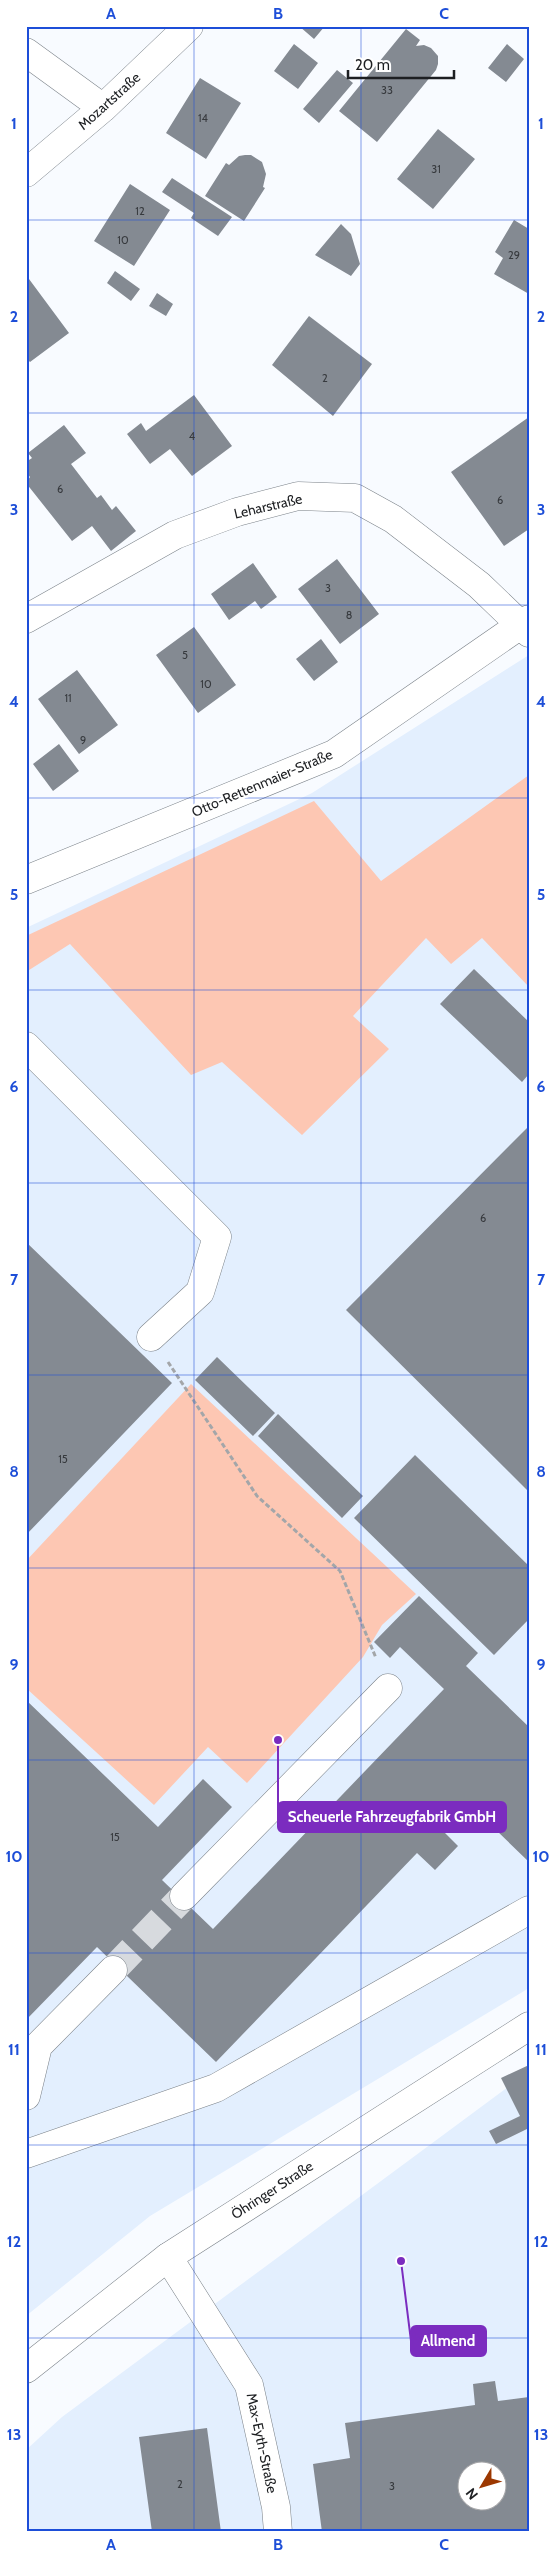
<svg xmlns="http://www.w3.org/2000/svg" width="555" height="2558" font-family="Cabin,sans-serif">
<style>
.built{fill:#e3effe;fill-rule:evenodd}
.green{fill:#fdc7b3}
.building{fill:#848a92;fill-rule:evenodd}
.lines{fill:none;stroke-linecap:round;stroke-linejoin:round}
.minor-tunnel{stroke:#d7dade;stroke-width:28;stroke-dasharray:28 14;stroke-linecap:butt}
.minor-casing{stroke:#7b8289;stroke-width:29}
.major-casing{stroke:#7b8289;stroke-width:29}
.path{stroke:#a3a6a9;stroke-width:3;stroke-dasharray:5 2.5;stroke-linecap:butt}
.minor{stroke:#fff;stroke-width:28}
.major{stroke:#fff;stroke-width:28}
.grid{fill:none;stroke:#1d4ed8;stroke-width:1;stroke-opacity:0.55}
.labels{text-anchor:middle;stroke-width:5;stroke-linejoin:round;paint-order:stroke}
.number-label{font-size:11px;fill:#373a3e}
.street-label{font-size:14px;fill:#1d1f22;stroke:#fff}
.leader{fill:none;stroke:#7b2cbf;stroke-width:2}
.callout-dot{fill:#7b2cbf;stroke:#fff;stroke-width:2}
.callout{fill:#7b2cbf;stroke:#7b2cbf;stroke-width:2}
.callout-label{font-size:15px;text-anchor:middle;font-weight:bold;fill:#fff}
.neatline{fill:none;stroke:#1d4ed8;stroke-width:2}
.grid-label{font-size:16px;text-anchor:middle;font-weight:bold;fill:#1d4ed8}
</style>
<rect width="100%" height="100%" fill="#f8fbff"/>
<path class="built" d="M529 655V1988L150 2216 26 2316V928L312 793Z
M508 2087 529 2105V2532H26V2450L62 2417ZM468 2470H498V2500H468Z"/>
<path class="green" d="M529 775V987L482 938 451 964 426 938 353 1016 389 1049 302 1135 222 1062 191 1075 70 944 26 972V936L314 801 381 881Z
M191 1384 416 1594 382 1625 363 1657 247 1783 208 1747 154 1805 26 1688V1561Z"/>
<path class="building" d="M299 26H325L314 39Z
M406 29 420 40 416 46 424 45 431 48 438 56V64L436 70 377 142 339 111Z
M294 44 318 63 298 89 274 71Z
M507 44 524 59 506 82 488 68Z
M337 70 353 83 319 123 303 109Z
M200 78 241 103 206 159 166 133Z
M438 129 475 159 433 209 397 179Z
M245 155H251L262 162 266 174 263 187 265 188 244 221 205 196 226 163 229 165 239 156Z
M172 178 232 217 218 236 191 218 194 213 162 192Z
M130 184 170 210 134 266 94 241Z
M514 220 529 229V294L494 274 503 258 495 252Z
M341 224 351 234 360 264 351 276 315 255Z
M115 271 140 289 131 301 107 283Z
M29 279 69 333 30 362 26 358V281Z
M157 293 173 304 166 316 149 306Z
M309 316 372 364 333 416 272 365Z
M194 395 232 446 192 476 170 449 150 464 127 434 141 423 146 431Z
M529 417V529L504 546 451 472Z
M64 425 86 453 71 464 97 498 101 495 112 510 116 506 136 531 111 551 92 526 72 541 26 483 30 477 26 472V462L32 458 28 453Z
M337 559 379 614 340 644 298 589Z
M253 563 277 597 261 609 255 601 229 620 211 594Z
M194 627 236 685 198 713 156 655Z
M321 639 338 662 314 681 296 659Z
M77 670 118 725 79 754 38 699Z
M59 744 79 771 53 791 33 764Z
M474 969 529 1022V1074L522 1082 440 1004Z
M529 1126V1492L346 1310Z
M26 1242 172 1383 26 1535Z
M217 1357 275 1413 253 1436 195 1380Z
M278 1414 363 1496 342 1518 258 1436Z
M415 1455 529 1566V1619L494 1655 354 1518Z
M419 1596 478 1653 466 1666 529 1727V1862L467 1802 441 1829 458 1846 435 1870 417 1853 216 2062 97 1947 26 2020V1700L158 1827 203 1779 232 1807 162 1880 213 1929 444 1689 400 1647 390 1658 374 1642Z
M529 2065V2128L496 2144 489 2131 520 2116 501 2078Z
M495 2381 498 2401 529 2397V2532H322L313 2464 350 2458 345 2423 475 2405 473 2384ZM468 2470H498V2500H468Z
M207 2428 221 2532H152L139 2437Z"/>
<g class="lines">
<path class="minor-tunnel" d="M113 1970 184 1896"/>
<g class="minor-casing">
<path id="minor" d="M26 52 103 108
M26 173 103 108 189 26
M26 619 175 535 237 512 298 496 355 498 393 519 479 585 529 633
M26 880 334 754 529 619
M26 1046 217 1237 200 1292 151 1337
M184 1896 388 1688
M26 2096 38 2046 113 1970
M26 2154 216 2088 529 1910
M168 2257 249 2385 276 2507 278 2532"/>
</g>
<g class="major-casing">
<path id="major" d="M26 2369 168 2257 529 2026"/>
</g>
<path class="path" d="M168 1362 257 1496 340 1571 376 1658"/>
<use href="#minor" class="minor"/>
<use href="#major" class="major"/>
</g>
<path class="grid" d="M194 26V2532M361 26V2532M26 220H529M26 413H529M26 605H529M26 798H529M26 990H529M26 1183H529M26 1375H529M26 1568H529M26 1760H529M26 1953H529M26 2145H529M26 2338H529"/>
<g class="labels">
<g class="number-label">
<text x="387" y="94">33</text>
<text x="203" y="122">14</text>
<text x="436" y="173">31</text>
<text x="140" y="215">12</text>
<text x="123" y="244">10</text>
<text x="514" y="259">29</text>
<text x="325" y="382">2</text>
<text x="192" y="440">4</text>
<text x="60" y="493">6</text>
<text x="500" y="504">6</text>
<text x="328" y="592">3</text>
<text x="349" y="619">8</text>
<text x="185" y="659">5</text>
<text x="206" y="688">10</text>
<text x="68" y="702">11</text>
<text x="83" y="744">9</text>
<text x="483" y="1222">6</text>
<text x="63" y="1463">15</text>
<text x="115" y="1841">15</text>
<text x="180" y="2488">2</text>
<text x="392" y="2490">3</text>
</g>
<g class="street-label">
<text transform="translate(109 101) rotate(-42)" y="5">Mozartstraße</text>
<text transform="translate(268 506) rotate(-13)" y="5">Leharstraße</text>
<text transform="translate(262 783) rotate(-23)" y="5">Otto-Rettenmaier-Straße</text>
<text transform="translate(272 2190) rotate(-33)" y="5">Öhringer Straße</text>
<text transform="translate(262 2443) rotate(78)" y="5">Max-Eyth-Straße</text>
</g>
</g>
<path class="leader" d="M278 1740L278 1817M401 2261L411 2341"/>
<g class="callout-dot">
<circle cx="278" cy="1740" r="5"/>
<circle cx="401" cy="2261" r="5"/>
</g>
<g class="callout">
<rect x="278" y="1802" width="228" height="30" rx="5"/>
<rect x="411" y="2326" width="75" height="30" rx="5"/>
</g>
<g class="callout-label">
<text x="392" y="1822">Scheuerle Fahrzeugfabrik GmbH</text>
<text x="448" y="2346">Allmend</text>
</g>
<rect width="555" height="2558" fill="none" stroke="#ffffff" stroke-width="55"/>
<g transform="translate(482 2486) rotate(232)"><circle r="24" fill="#ffffff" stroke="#a5a5a7"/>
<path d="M0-4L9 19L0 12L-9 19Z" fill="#9c3801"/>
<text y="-8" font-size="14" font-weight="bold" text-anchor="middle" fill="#1d1f22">N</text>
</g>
<path d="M348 70v8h106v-8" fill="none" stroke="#1d1f22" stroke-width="2.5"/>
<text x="355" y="70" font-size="15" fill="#1d1f22" stroke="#ffffff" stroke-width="4" paint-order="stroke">20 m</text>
<rect x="28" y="28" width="500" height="2502" class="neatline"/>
<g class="grid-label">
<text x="111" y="19">A</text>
<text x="278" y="19">B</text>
<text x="444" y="19">C</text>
<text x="14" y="129">1</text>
<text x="541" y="129">1</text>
<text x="14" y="322">2</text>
<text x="541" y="322">2</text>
<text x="14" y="515">3</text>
<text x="541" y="515">3</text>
<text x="14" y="707">4</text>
<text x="541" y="707">4</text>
<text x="14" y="900">5</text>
<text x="541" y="900">5</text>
<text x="14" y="1092">6</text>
<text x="541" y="1092">6</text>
<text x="14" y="1285">7</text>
<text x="541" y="1285">7</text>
<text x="14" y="1477">8</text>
<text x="541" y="1477">8</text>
<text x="14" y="1670">9</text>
<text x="541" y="1670">9</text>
<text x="14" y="1862">10</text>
<text x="541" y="1862">10</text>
<text x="14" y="2055">11</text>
<text x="541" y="2055">11</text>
<text x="14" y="2247">12</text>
<text x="541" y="2247">12</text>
<text x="14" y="2440">13</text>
<text x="541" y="2440">13</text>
<text x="111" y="2550">A</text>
<text x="278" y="2550">B</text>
<text x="444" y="2550">C</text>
</g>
</svg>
